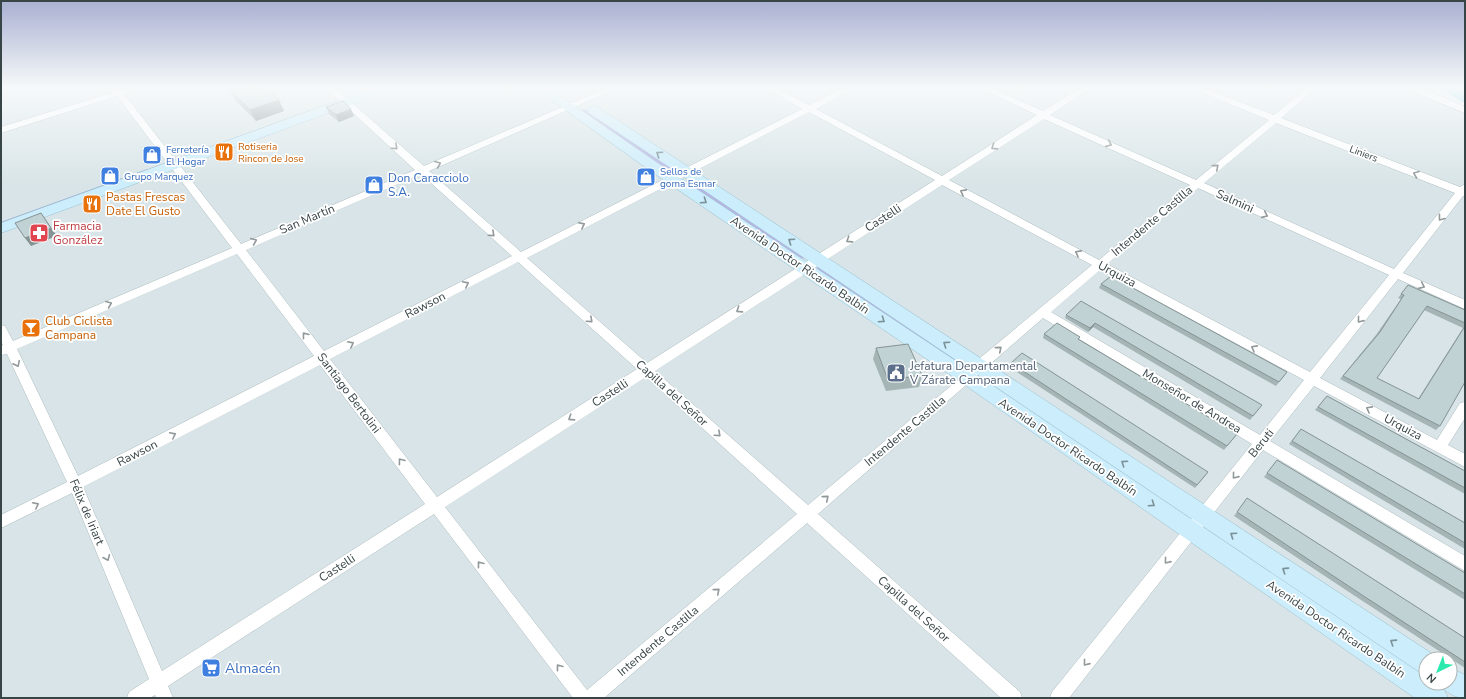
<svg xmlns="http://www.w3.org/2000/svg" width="1466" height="699" font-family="'Nunito Sans',sans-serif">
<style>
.residential{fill:#d8e4e7;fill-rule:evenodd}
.green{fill:#b6b6e5}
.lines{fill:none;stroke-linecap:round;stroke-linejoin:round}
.minor-casing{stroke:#adbbbe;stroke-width:1}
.secondary-casing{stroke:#9abfcd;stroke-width:1}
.motorway-casing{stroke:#45bbd2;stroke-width:1}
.minor{fill:#fff;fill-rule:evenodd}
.secondary{fill:#ccedfb;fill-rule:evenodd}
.motorway{fill:#75daf3;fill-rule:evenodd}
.wall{fill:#a5b5b6;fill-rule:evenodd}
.shaded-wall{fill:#869394}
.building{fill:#c0d2d4;stroke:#869394}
.oneway{stroke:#92999a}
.oneway2{stroke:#7b9198}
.labels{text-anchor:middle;stroke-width:3.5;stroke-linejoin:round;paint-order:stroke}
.far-food-label{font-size:10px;fill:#c56008;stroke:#fff;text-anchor:start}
.far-shop-label{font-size:10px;fill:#366cbe;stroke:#fff;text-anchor:start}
.far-street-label{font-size:10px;fill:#384547;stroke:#fff}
.shop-label{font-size:12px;fill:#366cbe;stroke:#fff;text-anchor:start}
.food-label{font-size:12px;fill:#c56008;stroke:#fff;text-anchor:start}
.street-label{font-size:12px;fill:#384547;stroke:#fff}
.health-label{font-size:12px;fill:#be3a42;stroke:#fff;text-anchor:start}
.service-label{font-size:12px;fill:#4e5e75;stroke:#fff;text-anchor:start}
.near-shop-label{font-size:14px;fill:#366cbe;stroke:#fff;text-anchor:start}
</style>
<rect width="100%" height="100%" fill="#eaf1f4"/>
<path class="residential" d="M1 88H1399L1452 107 1465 114V698H1ZM1426 659H1450V683H1426Z"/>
<path class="green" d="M584 109 674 169 675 170 670 171 581 111Z
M147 169H151L1 225V222Z
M690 180 805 257 804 258 801 259 687 183 688 181Z
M817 267H819L966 364 965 366 963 367 816 269Z"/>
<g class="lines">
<g class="minor-casing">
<path id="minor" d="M111 88H119L121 90 139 88 124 94 241 244 415 170 326 88H335L424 166 607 88H618L429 171 521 252 802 109 766 88H776L809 105 843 88H854L816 109 942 176 1037 115 980 88H991L1043 111 1080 88H1090L1050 115 1196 180 1269 120 1191 88H1203L1274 115 1307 88H1316L1281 118 1460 187 1465 184V196H1463L1403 273 1465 300V309L1398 279 1320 378 1437 440 1460 403 1465 402V418L1448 445 1465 454V467L1314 386 1270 441 1465 556V571L1263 450 1069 698H1050L1052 692 1252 444 1043 318 818 514 1020 692 1022 698H1001L807 523 604 698H573L434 514 168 686 173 698H157L155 695 150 698H127L129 692 149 679 72 493 1 528V515L67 482 7 354 1 355V346L3 345 1 341V325L5 326 13 341 232 248 117 96 1 133V127L114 92ZM809 112 935 180 647 363 527 258ZM1044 119 1190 185 1099 260 949 180ZM1276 123 1455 193 1394 269 1204 183ZM421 174 512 256 324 351 246 250ZM942 185 1092 265 974 363 964 375 808 505 655 371ZM1198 188 1389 275 1310 372 1107 264ZM237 254 314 356 78 476 17 349ZM518 262 637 369 437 497 330 359ZM1100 270 1304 380 1260 435 1051 312ZM320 365 425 504 162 671 83 487ZM646 377 797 514 587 690 445 507Z
M1404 88C1425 88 1446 98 1465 107V113Z"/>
</g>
<g class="secondary-casing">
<path id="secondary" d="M373 88H390L388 91 1 233V223Z
M535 88H549L659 164 974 373 1426 677V683C1438 683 1444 687 1448 698H1415L962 383 649 170Z
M593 106 597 107 1434 655 1436 659H1426V675L1418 671 589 113 587 110Z
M1450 667 1465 675V698C1456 698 1444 692 1440 683H1450Z"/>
</g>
<g class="motorway-casing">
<path id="motorway" d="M1442 88H1461L1465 90V102L1460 100Z"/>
</g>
<use href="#minor" class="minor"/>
<use href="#secondary" class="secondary"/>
<use href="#motorway" class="motorway"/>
</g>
<path class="wall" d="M229 89 279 100 284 111 256 121 235 100Z
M326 107 354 116 339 122 329 114Z
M1101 284 1287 372 1276 386 1099 288Z
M1408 285 1465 310V382L1440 426 1436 430 1340 379 1376 335 1401 299 1398 298ZM1424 310 1463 328 1418 399 1377 378Z
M1081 301 1262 405 1250 420 1093 327 1088 332 1065 318 1066 315Z
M1044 334 1080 337 1079 339 1237 434 1224 450 1043 338Z
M876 348 922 375 919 387 886 391 873 359Z
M1011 363 1208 472 1195 488 1009 367Z
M1327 396 1465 471V494L1315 410Z
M1301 429 1465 523V549L1289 444Z
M1277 460 1465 573V600L1264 477Z
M1247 498 1465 638V668L1358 598 1234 516Z"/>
<path class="shaded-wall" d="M345 88H351L346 90Z
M279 100 284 111 256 121 250 110Z
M351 109 354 116 339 122 336 115Z
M41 213 57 236 31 246 25 238Z
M1095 323 1093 327 1088 332 1090 328Z"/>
<path class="building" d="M233 88H266L279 100 250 110 229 89Z
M343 101 351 109 336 115 326 107Z
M41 213 51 228 25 238 15 223Z
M1111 276 1287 372 1279 382 1101 284Z
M1408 285 1465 310V323L1427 306 1377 378 1419 399 1465 326V382L1440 426 1343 376 1380 332 1404 295 1401 294Z
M1081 301 1262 405 1253 416 1095 323 1090 328 1066 315Z
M1057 323 1080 337 1078 339 1237 434 1227 446 1044 334Z
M908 344 922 375 888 380 876 348Z
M1022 353 1208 472 1197 485 1011 363Z
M1327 396 1465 471V488L1318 407Z
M1301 429 1465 523V543L1292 441Z
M1277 460 1465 573V594L1267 473Z
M1247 498 1465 638V662L1362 595 1237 512Z"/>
<defs><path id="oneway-chevron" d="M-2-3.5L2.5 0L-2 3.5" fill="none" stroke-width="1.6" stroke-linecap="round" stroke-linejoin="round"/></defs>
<g class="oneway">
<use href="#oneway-chevron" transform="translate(1109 144) rotate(24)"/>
<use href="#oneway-chevron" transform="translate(395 147) rotate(42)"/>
<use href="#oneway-chevron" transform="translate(994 147) rotate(147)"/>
<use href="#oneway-chevron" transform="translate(438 164) rotate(-23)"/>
<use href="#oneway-chevron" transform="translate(1216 167) rotate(-40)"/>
<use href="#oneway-chevron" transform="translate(1416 174) rotate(-159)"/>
<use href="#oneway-chevron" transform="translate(963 192) rotate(-152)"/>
<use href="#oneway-chevron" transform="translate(1265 215) rotate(24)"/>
<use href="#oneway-chevron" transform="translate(1441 218) rotate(128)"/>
<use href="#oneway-chevron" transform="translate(582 225) rotate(-27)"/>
<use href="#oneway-chevron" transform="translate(492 234) rotate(42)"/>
<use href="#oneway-chevron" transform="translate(849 240) rotate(147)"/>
<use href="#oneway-chevron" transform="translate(254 241) rotate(-23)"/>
<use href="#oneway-chevron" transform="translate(1078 253) rotate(-152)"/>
<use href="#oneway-chevron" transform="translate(466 284) rotate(-27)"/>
<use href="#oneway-chevron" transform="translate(1422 286) rotate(24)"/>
<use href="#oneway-chevron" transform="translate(109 304) rotate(-23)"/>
<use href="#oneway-chevron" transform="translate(739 310) rotate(147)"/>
<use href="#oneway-chevron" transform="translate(590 320) rotate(42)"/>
<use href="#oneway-chevron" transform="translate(1360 320) rotate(129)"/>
<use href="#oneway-chevron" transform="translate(305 335) rotate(-128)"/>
<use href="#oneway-chevron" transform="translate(351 344) rotate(-27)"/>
<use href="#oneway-chevron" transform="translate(1254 348) rotate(-152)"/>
<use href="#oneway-chevron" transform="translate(999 349) rotate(-40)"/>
<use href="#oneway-chevron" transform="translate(17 364) rotate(64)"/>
<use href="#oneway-chevron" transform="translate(1369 409) rotate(-152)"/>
<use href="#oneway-chevron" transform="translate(571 418) rotate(147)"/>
<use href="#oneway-chevron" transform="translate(718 434) rotate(42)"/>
<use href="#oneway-chevron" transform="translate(173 435) rotate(-27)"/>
<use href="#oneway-chevron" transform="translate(401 461) rotate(-127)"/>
<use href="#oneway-chevron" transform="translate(1235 476) rotate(129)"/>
<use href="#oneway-chevron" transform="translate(826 498) rotate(-40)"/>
<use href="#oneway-chevron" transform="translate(36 505) rotate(-27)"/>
<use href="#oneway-chevron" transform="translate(107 558) rotate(67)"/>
<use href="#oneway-chevron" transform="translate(1167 561) rotate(129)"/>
<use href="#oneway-chevron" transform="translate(480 564) rotate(-128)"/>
<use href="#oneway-chevron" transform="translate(717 591) rotate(-40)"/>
<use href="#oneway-chevron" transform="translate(1086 663) rotate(129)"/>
<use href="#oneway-chevron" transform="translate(559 667) rotate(-128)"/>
</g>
<g class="oneway2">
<use href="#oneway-chevron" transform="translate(659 154) rotate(-146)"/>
<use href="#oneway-chevron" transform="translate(704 201) rotate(34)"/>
<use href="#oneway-chevron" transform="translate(791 241) rotate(-146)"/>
<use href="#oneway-chevron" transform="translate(882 320) rotate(34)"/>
<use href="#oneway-chevron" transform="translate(946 344) rotate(-146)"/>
<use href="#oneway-chevron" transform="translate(1124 463) rotate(-146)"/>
<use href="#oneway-chevron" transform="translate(1152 504) rotate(34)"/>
<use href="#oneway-chevron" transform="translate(1233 535) rotate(-146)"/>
<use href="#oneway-chevron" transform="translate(1285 570) rotate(-147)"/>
<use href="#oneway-chevron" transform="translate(1393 642) rotate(-147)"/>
</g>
<linearGradient id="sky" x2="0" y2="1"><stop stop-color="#a9b0d1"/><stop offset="0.47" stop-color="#f6f9fa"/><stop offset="1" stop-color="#f6f9fa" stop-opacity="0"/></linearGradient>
<rect width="1466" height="186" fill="url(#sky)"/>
<defs>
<g id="restaurant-square" transform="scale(1)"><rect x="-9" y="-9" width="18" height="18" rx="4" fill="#e8710a" stroke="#fff"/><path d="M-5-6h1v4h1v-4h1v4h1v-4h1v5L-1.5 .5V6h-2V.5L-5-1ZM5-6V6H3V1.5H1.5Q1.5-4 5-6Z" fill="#fff"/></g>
<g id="shop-square" transform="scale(1)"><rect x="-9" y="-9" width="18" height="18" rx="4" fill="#3f7fe0" stroke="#fff"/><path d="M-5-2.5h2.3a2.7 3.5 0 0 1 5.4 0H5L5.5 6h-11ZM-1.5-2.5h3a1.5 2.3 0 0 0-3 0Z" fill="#fff"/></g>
<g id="pharmacy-square" transform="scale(1)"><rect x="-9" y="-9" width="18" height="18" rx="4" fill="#e0444e" stroke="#fff"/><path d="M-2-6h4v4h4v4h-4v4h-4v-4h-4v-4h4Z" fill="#fff"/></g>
<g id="bar-square" transform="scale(1)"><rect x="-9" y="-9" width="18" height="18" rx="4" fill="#e8710a" stroke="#fff"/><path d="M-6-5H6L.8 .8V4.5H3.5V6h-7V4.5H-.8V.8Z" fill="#fff"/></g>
<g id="civic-square" transform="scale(1)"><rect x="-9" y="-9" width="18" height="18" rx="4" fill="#5c6f8a" stroke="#fff"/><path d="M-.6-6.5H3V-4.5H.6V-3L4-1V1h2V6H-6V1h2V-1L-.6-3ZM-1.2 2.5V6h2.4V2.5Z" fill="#fff"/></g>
<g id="supermarket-square" transform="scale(1)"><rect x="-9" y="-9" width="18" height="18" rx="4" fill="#3f7fe0" stroke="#fff"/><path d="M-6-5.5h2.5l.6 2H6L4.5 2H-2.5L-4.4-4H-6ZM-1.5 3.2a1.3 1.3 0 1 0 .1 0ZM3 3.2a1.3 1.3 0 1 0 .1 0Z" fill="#fff"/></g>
</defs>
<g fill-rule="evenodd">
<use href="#restaurant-square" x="224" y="152"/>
<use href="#shop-square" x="152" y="155"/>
<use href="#shop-square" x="110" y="176"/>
<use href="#shop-square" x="646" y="177"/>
<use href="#shop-square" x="374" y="185"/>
<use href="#restaurant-square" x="92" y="204"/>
<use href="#pharmacy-square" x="39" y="233"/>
<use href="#bar-square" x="31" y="328"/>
<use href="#civic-square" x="896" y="373"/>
<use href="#supermarket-square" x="211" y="668"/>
</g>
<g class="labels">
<g class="far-food-label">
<text x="238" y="150">Rotiseria<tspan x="238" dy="12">Rincon de Jose</tspan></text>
</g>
<g class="far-shop-label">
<text x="166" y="153">Ferretería<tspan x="166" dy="12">El Hogar</tspan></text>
<text x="660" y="175">Sellos de<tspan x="660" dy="12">goma Esmar</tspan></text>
<text x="124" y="180">Grupo Marquez</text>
</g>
<g class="far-street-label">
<text transform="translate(1364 153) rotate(21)" y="4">Liniers</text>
</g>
<g class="shop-label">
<text x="388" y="182">Don Caracciolo<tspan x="388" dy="14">S.A.</tspan></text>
</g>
<g class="food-label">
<text x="106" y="201">Pastas Frescas<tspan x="106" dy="14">Date El Gusto</tspan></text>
<text x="45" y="325">Club Ciclista<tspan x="45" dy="14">Campana</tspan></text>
</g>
<g class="street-label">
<text transform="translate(1235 201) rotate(24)" y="4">Salmini</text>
<text transform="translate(883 218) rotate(-33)" y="4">Castelli</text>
<text transform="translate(307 219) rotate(-23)" y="4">San Martín</text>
<text transform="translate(1152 221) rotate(-40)" y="4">Intendente Castilla</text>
<text transform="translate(800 265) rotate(34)" y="4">Avenida Doctor Ricardo Balbín</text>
<text transform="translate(1117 274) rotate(28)" y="4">Urquiza</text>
<text transform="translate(425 305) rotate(-27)" y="4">Rawson</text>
<text transform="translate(349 393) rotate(53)" y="4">Santiago Bertolini</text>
<text transform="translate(610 393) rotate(-33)" y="4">Castelli</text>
<text transform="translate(672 393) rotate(42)" y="4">Capilla del Señor</text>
<text transform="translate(1192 401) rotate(31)" y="4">Monseñor de Andrea</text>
<text transform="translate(1403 427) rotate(28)" y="4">Urquiza</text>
<text transform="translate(905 431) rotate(-40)" y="4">Intendente Castilla</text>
<text transform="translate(1261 443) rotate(-51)" y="4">Beruti</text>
<text transform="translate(1068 447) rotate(34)" y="4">Avenida Doctor Ricardo Balbín</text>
<text transform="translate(137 453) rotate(-27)" y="4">Rawson</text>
<text transform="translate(87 512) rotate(67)" y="4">Félix de Iriart</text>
<text transform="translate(337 568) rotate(-33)" y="4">Castelli</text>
<text transform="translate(914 609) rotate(42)" y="4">Capilla del Señor</text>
<text transform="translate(1336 629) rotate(34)" y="4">Avenida Doctor Ricardo Balbín</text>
<text transform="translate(658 641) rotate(-40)" y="4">Intendente Castilla</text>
</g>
<g class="health-label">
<text x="53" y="230">Farmacia<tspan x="53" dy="14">González</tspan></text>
</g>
<g class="service-label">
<text x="910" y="370">Jefatura Departamental<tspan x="910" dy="14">V Zárate Campana</tspan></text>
</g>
<g class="near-shop-label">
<text x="225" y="673">Almacén</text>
</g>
</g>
<rect width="1466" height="699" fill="none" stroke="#384547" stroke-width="4"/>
<g transform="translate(1438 671) rotate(223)"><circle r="19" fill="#ffffff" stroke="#afb5b5"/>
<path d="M0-3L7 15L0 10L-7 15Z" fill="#2aeaad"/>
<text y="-6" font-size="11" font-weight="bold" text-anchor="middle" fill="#384547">N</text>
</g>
</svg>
